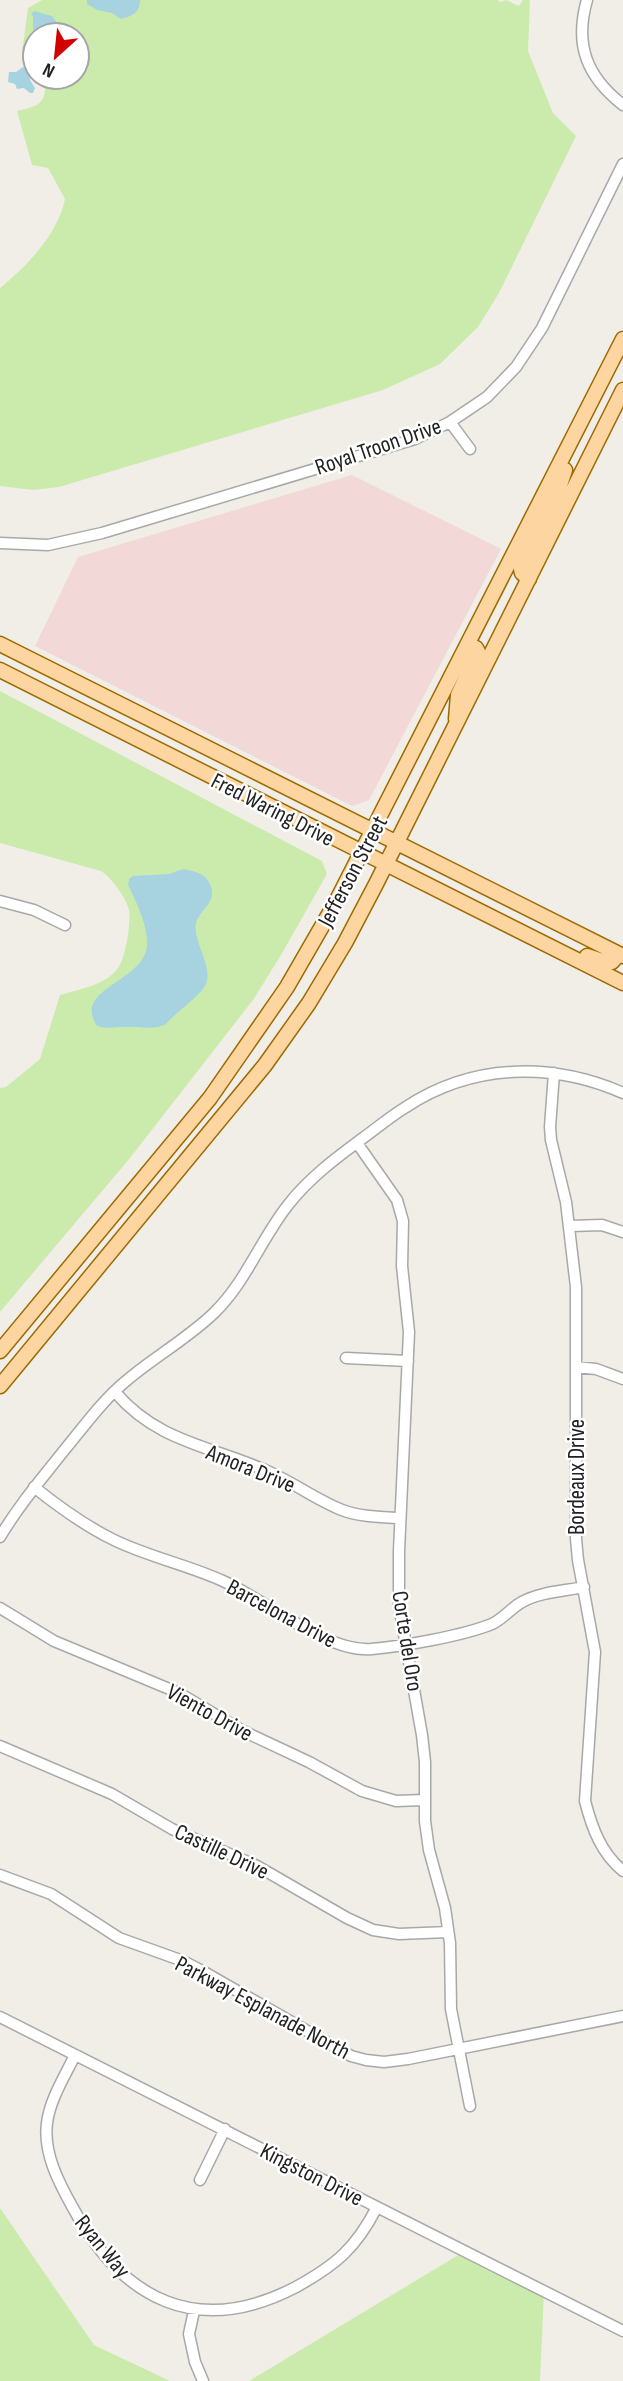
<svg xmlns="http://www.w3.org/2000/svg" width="623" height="2381" font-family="'Sofia Sans Condensed',sans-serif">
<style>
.commercial{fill:#f2d8d7}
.grass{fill:#cbebad}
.water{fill:#a7d2df}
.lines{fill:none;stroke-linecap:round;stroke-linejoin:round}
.minor-casing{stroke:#a8a8a8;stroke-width:13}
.major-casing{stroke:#9d6a00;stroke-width:17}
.minor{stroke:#fff;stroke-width:10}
.major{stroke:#fdd5a0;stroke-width:14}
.labels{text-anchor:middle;stroke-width:5;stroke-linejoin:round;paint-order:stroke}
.street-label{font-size:23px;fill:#212121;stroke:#fff}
</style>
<rect width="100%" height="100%" fill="#f1eee7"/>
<path class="commercial" d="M352 475 501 549 369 800 352 806 35 646 78 557Z"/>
<path class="grass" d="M42 0H498L500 2 506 0 519 6 523 0H530L528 51 553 113 576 136 499 293 478 327 440 364 383 390 59 487 33 490 0 486V288C27 266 58 234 65 199L48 168 32 165 17 111C40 106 49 102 43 77H77V35H35V67L22 52 28 8Z
M0 691 322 861 327 874 281 955 253 1000 130 1158 0 1312V1088L6 1087 40 1059 60 995C80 989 106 985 118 968 126 957 131 922 129 910 126 898 111 877 101 871L0 843Z
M0 2208 94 2345 170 2381H0Z
M465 2251 544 2291 540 2381H249Z"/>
<path class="water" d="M87 0H140C140 13 132 16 121 19L112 13 97 10 87 4Z
M34 11 52 16 64 32 63 35H35V60L29 51 33 37V16L31 14Z
M23 67 29 71 30 80 35 88 33 93H30L24 88 17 89 15 84 8 82 9 72H16Z
M183 869C194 871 205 873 210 884 217 900 205 906 198 918 187 936 216 966 205 986 197 999 177 1011 166 1024 154 1030 145 1027 132 1027 118 1026 111 1030 97 1026 71 987 149 982 147 942 147 924 136 901 128 885L129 879 133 876 169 874Z"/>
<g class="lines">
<g class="minor-casing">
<path id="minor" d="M587 0C574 45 587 77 623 105
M450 422 470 449
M0 543 48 545 102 533 415 439 450 422 487 397 516 367 542 328 623 164
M0 901 34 910 65 925
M554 1073 550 1127 551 1140 566 1202 576 1287V1539L578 1560 595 1652 585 1801C592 1828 601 1853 623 1871
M357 1143 397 1200 403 1221 402 1266 409 1332 399 1551V1606L422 1735 425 1762V1821L429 1850 445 1908 450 1943 451 2009 470 2106
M570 1226 602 1225 623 1232
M346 1358 408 1361
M576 1367 596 1369 623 1379
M115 1392C156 1440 205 1445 260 1468 289 1479 314 1499 342 1510 360 1517 381 1517 400 1518
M34 1487C59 1507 85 1526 114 1540 149 1557 188 1565 223 1581 266 1600 326 1653 372 1649 404 1646 462 1636 492 1624 503 1619 511 1608 522 1602 540 1592 564 1591 584 1587
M0 1537C19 1505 43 1477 66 1448 85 1425 103 1400 126 1381 154 1357 187 1339 214 1313 246 1282 261 1239 288 1205 309 1178 336 1158 363 1138 377 1128 391 1116 406 1107 473 1063 552 1062 623 1093
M0 1608 54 1641 179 1693 243 1731 309 1762 362 1791 396 1801 424 1800
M0 1746 112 1794 172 1829 257 1866 347 1918 373 1930 399 1934 448 1932
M0 1875 51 1894 119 1938 183 1961 204 1972 351 2056 366 2060 384 2062 408 2059 623 2016
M0 2017 623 2331
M75 2055C65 2076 50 2099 47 2123 43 2153 59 2183 73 2208 123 2301 198 2338 296 2287 336 2265 356 2248 377 2207
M200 2180 225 2129
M194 2311 189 2334 195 2362 203 2381"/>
</g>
<g class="major-casing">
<path id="major" d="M529 579 522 573 521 569 556 497 565 470
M0 644 623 956
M0 670 623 983
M456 719 458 695 478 652 476 648 468 645
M587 956 608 963 612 962 619 954
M0 1351 210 1098 287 987 336 902 623 339
M0 1386 265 1065 309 1003 345 943 376 884 623 390"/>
</g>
<use href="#minor" class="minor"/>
<use href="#major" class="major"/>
</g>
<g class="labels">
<g class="street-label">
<text transform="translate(378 446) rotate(-19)" y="8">Royal Troon Drive</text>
<text transform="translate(273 809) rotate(27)" y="8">Fred Waring Drive</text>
<text transform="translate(352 871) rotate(-62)" y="8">Jefferson Street</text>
<text transform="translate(251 1468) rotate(22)" y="8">Amora Drive</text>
<text transform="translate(576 1477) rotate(-90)" y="8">Bordeaux Drive</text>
<text transform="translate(282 1613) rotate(28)" y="8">Barcelona Drive</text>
<text transform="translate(408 1641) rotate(81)" y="8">Corte del Oro</text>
<text transform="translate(210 1712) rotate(29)" y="8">Viento Drive</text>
<text transform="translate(222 1851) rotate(25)" y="8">Castille Drive</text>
<text transform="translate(263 2007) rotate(28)" y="8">Parkway Esplanade North</text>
<text transform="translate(312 2174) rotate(27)" y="8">Kingston Drive</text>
<text transform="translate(103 2246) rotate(51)" y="8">Ryan Way</text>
</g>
</g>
<g transform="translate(56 56) rotate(207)"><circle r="33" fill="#ffffff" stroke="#a6a6a6" stroke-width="2"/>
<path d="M0-5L12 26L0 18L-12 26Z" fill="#d10100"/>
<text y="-10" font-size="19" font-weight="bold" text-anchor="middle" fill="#212121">N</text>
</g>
</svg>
